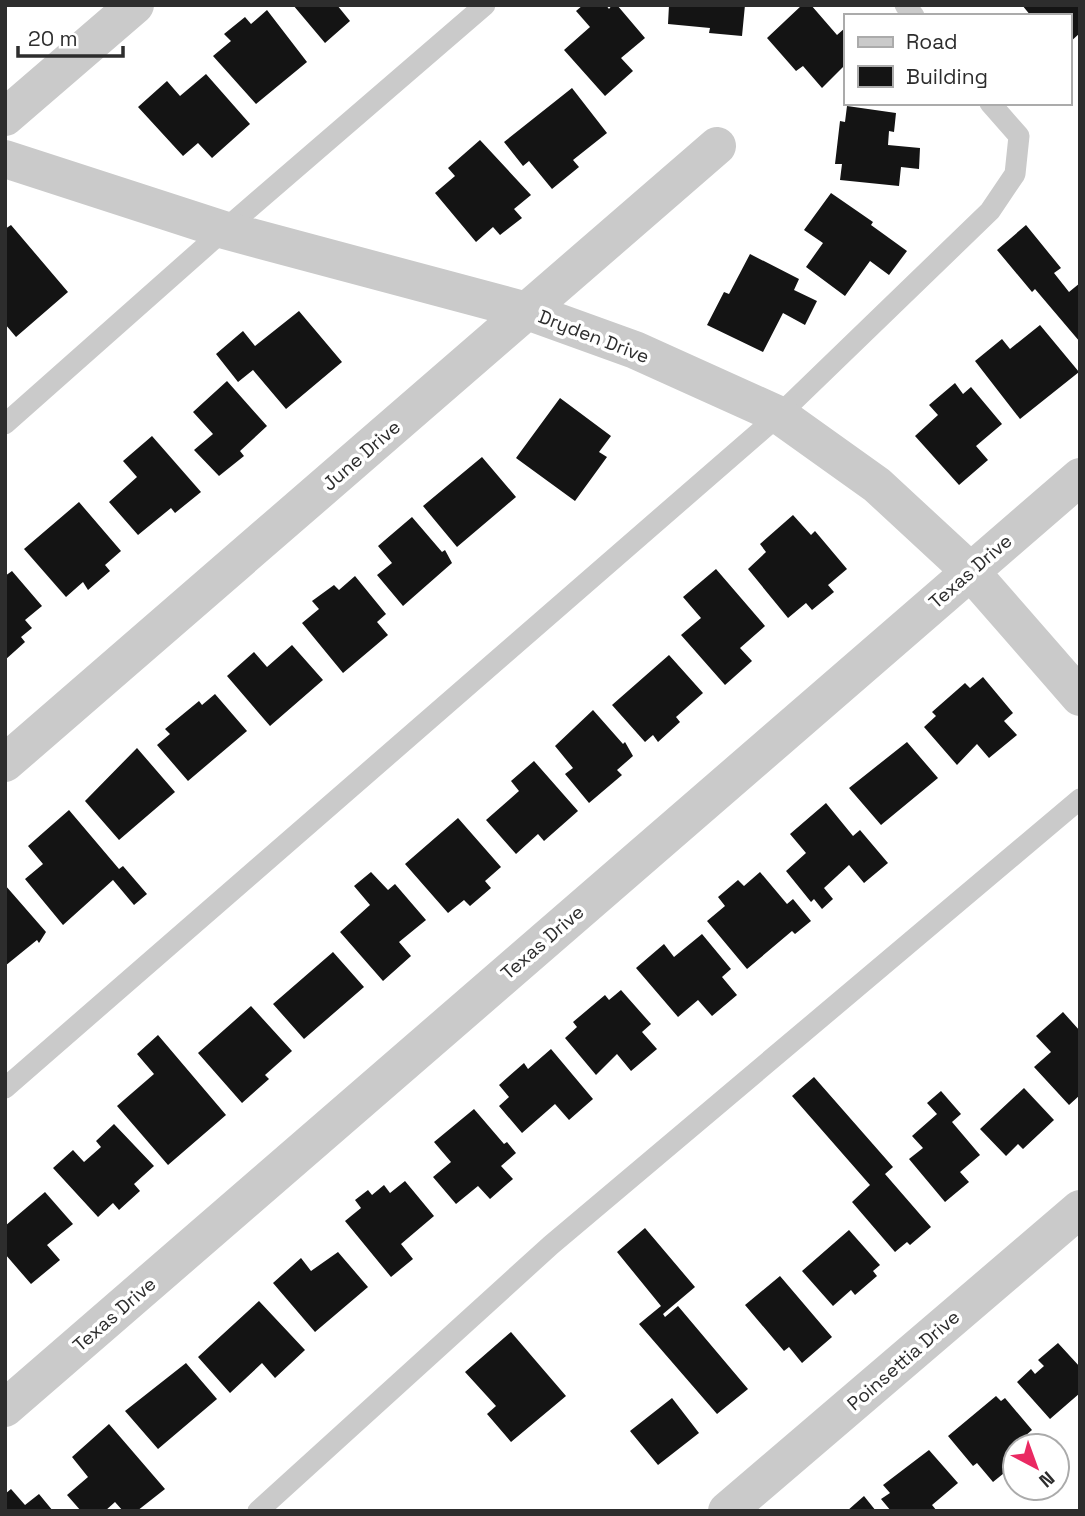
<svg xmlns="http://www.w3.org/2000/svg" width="1085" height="1516" font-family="'Space Grotesk',sans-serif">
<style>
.building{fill:#141414}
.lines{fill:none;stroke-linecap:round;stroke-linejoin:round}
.service{stroke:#cacaca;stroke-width:21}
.minor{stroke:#cacaca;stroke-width:38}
.labels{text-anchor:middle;stroke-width:7;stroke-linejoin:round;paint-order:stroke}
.street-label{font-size:19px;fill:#2d2d2d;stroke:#fff}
</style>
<rect width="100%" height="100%" fill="#fff"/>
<path class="building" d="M293 5H337L350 21 325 43Z
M583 5H606L609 9 612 5H617L645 38 621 58 633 71 605 96 564 50 590 27 576 11Z
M669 5H745L742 36 709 33 710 28 668 24Z
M802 5H811L837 35 845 28V65L822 88 803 66 796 71 767 38Z
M1022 5H1080V33L1069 43V16H1031Z
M267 10 307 62 256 104 213 56 231 41 224 34 245 17 251 24Z
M206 74 250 124 212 158 198 143 183 156 138 107 167 81 180 96Z
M572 88 607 133 573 160 579 167 552 189 529 161 523 166 504 142Z
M847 106 896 113 894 132 889 131 888 145 920 148 919 169 901 167 899 186 840 180 842 164H835L840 121 845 122Z
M480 140 531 195 514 209 522 218 500 235 493 227 476 242 435 193 455 176 448 168Z
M831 193 873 222 871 225 907 251 889 275 870 261 845 296 806 267 823 243 804 230Z
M11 225 68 292 16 337 5 324V229Z
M1026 225 1061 268 1054 273 1069 292 1080 283V342L1035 289 1032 292 997 250Z
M750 254 799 279 794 290 817 301 805 325 783 313 763 352 707 325 724 292 729 294Z
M299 311 342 362 286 409 253 370 238 382 216 354 243 331 255 346Z
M1040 325 1079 372 1020 419 975 361 1002 339 1010 349Z
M227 381 267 426 240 451 244 456 219 476 194 450 213 434 193 412Z
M955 383 963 394 971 387 1002 424 976 446 988 460 959 485 915 436 938 415 929 405Z
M560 398 611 436 599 452 607 457 575 501 516 458Z
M152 436 201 492 175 513 171 508 138 535 109 502 137 477 123 461Z
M482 457 516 497 457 547 423 506Z
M79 502 121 551 105 565 110 571 88 590 83 582 66 597 24 549Z
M793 515 811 535 815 531 847 569 828 585 834 592 812 610 806 603 788 618 748 569 766 552 760 544Z
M412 517 442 552 445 550 452 563 403 606 377 575 392 563 378 546Z
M716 569 765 626 740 648 752 661 725 685 681 635 701 618 683 597Z
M12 571 42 606 25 620 32 628 21 637 25 642 5 660V576Z
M355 576 386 614 377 622 388 635 343 673 302 623 319 609 312 601 334 585 339 590Z
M292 645 323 680 270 726 227 676 254 652 267 667Z
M669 655 703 693 676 717 680 722 658 742 653 735 645 742 612 705Z
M983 677 1013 713 1004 721 1017 735 989 758 977 744 957 765 924 727 936 716 932 712 965 683 970 688Z
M215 694 247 731 188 781 157 745 170 734 165 729 199 701 202 705Z
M593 710 623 744 625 742 633 756 617 770 622 775 589 803 565 774 573 768 555 746Z
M907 742 938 778 881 825 849 788Z
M137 748 175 792 119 840 85 801Z
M534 761 578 811 544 841 538 834 516 854 486 820 519 791 511 781Z
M826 803 853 836 860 830 888 863 864 883 849 865 824 888 833 899 822 909 814 899 811 902 786 871 806 853 790 834Z
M69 810 119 869 123 866 147 894 134 905 113 880 63 925 25 879 43 864 28 846Z
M458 818 501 867 485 881 491 888 470 906 464 900 448 913 405 864Z
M371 872 388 890 395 884 426 920 399 942 411 956 383 981 340 932 370 905 354 886Z
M760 872 787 904 793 899 811 921 795 934 792 931 747 969 707 921 725 906 718 897 738 880 744 886Z
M5 885 46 932 39 943 37 940 5 966Z
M702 934 731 969 722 977 737 995 712 1016 698 1000 678 1017 636 968 664 944 674 957Z
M333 952 364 987 304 1039 273 1004Z
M621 990 651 1024 642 1032 657 1049 631 1071 617 1054 596 1075 565 1038 577 1027 573 1022 605 995 609 1000Z
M251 1006 292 1051 265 1075 269 1079 242 1103 198 1053Z
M1063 1012 1080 1031V1095L1069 1105 1034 1067 1051 1052 1036 1036Z
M158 1035 226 1115 168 1165 117 1106 154 1074 137 1054Z
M551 1049 593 1099 569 1120 555 1104 522 1133 499 1106 509 1097 499 1085 524 1063 528 1069Z
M814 1077 893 1167 885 1174 931 1227 910 1245 907 1242 895 1252 852 1202 870 1185 792 1096Z
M1024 1088 1054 1120 1023 1149 1018 1144 1006 1156 980 1129Z
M941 1091 961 1114 952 1122 980 1155 960 1172 969 1182 945 1202 909 1159 923 1148 912 1136 937 1114 927 1103Z
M474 1109 504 1144 507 1142 516 1153 501 1166 513 1179 490 1199 478 1186 456 1204 433 1177 451 1162 434 1142Z
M114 1124 154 1166 134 1184 140 1191 119 1210 113 1203 98 1217 53 1168 73 1150 84 1162 101 1147 96 1141Z
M405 1181 434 1216 401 1244 413 1259 391 1277 345 1221 361 1208 355 1200 368 1190 372 1195 384 1185 390 1193Z
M45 1192 73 1224 47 1245 60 1260 31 1284 5 1254V1226Z
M645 1228 695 1287 663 1314 665 1317 678 1306 748 1389 717 1414 639 1324 661 1306 617 1252Z
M849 1230 880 1265 873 1271 877 1276 855 1295 851 1290 833 1306 802 1271Z
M338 1252 368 1287 315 1332 273 1283 301 1258 311 1271Z
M780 1276 832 1337 802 1363 789 1347 784 1351 745 1305Z
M259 1301 305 1350 275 1378 262 1363 230 1393 198 1357Z
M511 1332 566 1396 511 1442 487 1414 496 1406 465 1372Z
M1058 1343 1080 1367V1393L1050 1419 1017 1382 1031 1369 1035 1374 1044 1366 1038 1360Z
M186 1363 217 1399 158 1449 125 1411Z
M996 1396 1001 1401 1005 1398 1032 1430 1018 1442 1022 1446H1015V1470L1012 1473 1009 1469 993 1482 977 1463 973 1466 948 1436Z
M672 1398 699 1433 658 1465 630 1431Z
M109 1424 165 1489 137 1511H123L115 1502 105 1511H81L67 1495 88 1477 72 1457Z
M929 1450 958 1483 932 1505 937 1511H891L881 1499 890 1493 883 1485Z
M11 1489 25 1505 39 1494 53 1511H5V1494Z
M864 1496 876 1511H847Z"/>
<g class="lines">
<path class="service" d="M905 5 914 16
M5 424 224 230 485 5
M5 1088 779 415 990 211 1015 174 1019 136 990 103
M258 1511 551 1245 1080 799"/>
<path class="minor" d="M5 117 135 5
M5 159 224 230 527 311 635 350 779 415 877 485 970 571 1080 697
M5 763 717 146
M5 1408 1080 477
M727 1511 1080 1209"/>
</g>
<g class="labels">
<g class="street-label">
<text transform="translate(594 336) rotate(21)" y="7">Dryden Drive</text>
<text transform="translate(361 455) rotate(-41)" y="7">June Drive</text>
<text transform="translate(970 571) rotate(-41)" y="7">Texas Drive</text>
<text transform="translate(542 942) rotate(-41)" y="7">Texas Drive</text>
<text transform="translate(114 1314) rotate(-41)" y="7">Texas Drive</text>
<text transform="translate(903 1360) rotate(-41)" y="7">Poinsettia Drive</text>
</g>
</g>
<rect width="1085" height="1516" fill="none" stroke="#2d2d2d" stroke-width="14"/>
<rect x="844" y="14" width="228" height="91" fill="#ffffff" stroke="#ababab" stroke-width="2"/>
<rect x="858" y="37" width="35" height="10" fill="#cacaca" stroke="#ababab" stroke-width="2"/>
<text x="906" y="49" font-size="21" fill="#2d2d2d">Road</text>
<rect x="858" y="66" width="35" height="21" fill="#141414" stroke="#ababab" stroke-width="2"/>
<text x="906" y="84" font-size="21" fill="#2d2d2d">Building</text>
<g transform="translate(1036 1467) rotate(139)"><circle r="33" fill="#ffffff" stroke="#ababab" stroke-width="2"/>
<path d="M0-5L12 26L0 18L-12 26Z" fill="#ea2962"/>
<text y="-10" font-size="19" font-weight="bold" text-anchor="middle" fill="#2d2d2d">N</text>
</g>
<path d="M18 46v10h105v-10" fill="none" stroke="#2d2d2d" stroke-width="3.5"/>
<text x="28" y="46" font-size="21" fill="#2d2d2d" stroke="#ffffff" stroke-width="5" paint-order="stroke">20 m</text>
</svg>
